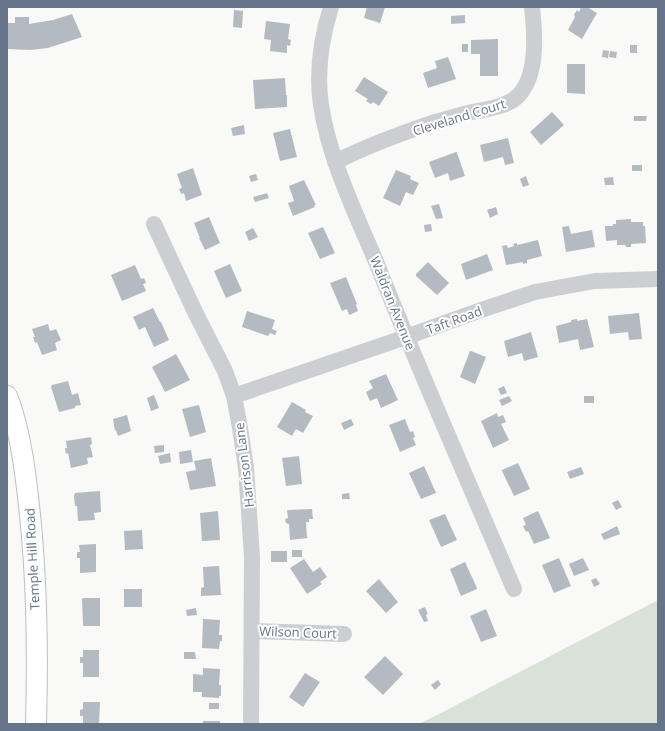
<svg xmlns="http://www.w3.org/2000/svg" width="665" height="731" font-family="'Open Sans',sans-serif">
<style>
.green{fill:#d9e2d7}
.building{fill:#b4bac1}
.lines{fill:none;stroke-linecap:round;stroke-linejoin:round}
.major-casing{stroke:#bcbfc4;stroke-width:22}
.minor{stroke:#ccced2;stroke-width:16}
.major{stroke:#fff;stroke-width:20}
.labels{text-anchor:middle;stroke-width:4;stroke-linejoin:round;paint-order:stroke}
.street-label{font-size:13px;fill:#66748a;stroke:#fff}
</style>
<rect width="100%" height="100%" fill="#f9f9f7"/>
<path class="green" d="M658 600V724H419L439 714Z"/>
<path class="building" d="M367 7H385L380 23 364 18Z
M581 7H587L597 13 582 39 568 30 575 17 574 15 577 10 579 12Z
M234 10 243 11 242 28 233 27Z
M72 14 82 37 48 48 30 50 7 49V23H15V17H29V24L53 20Z
M465 15V23L451 24V16Z
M266 21 290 24 288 39 291 40 290 46 287 45V53L270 51 271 40 264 39Z
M498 39V76H480V54H471V40Z
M462 44H468V52H462Z
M630 45H637V53H630Z
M603 50 609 51 608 58 602 57Z
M610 51 617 52 616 58 609 57Z
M448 57 456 79 428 88 423 73 437 68 435 61Z
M567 64H585V94L567 93Z
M364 77 388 92 379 106 373 102 371 104 366 101 368 99 355 91Z
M285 78 286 95H287V107L255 109 253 80Z
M552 112 564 125 541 145 530 132Z
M634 116H647L646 121H634Z
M244 125 245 134 233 136 231 128Z
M290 129 297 157 280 161 273 133Z
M508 138 514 163 505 165 503 157 484 162 480 145Z
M456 152 457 153 465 176 450 181 448 173 435 178 429 162Z
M632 165H642V171H632Z
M193 168 202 195 186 201 184 193 181 194 179 189 182 188 177 174Z
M396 170 411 176 410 179 419 183 413 195 406 192 400 206 383 198Z
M256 174 258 180 251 182 249 176Z
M526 176 529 185 523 187 520 179Z
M613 177 614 185H605L604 178Z
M304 180 316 205H314L315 207 293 216 288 203 294 201 289 186Z
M267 193 269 198 255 202 253 197Z
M439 204 443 218 436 219 431 206Z
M496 207 498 214 490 218 487 210Z
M209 217 220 243 205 250 199 238H200L194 223Z
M631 219V222H643V226H645L646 243 631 244V247H626L625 245H617V240L606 241 605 226H613V224H616V220Z
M431 224 432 231 425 232 424 225Z
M569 226 571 234 592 230 595 247 566 252 562 227Z
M323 227 335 253 320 259 308 233Z
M253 228 258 237 249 241 245 232Z
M538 240 542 256 527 260V263L523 264V262L506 265 502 246 507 245 508 248 514 246 513 244 517 243V245Z
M487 254 493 270 466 280 461 264Z
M428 262 449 283 437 295 416 276V274Z
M230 264 242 291 226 298 214 271Z
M135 265 141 279 144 278 146 283 143 284 146 291 122 301 111 275Z
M346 277 357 304 356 305 358 311 349 315 347 309 342 311 330 283Z
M153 308 160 322H161L169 340 154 347 145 327 139 330 133 317Z
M247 311 275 320 272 329 277 331 275 335 270 333 268 336 242 327Z
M639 313 642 339 629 340 628 332 610 334 608 316Z
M577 319V321L587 319 594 347 580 350 578 339 559 343 556 326 571 322V320Z
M48 324 50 331 56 329 61 340 55 343 57 350 42 355 37 342 35 343 33 337H35L32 329Z
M531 332 538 357 524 361 522 353 508 357 504 341Z
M470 351H471L486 357 475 384 460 377Z
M176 354 190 380 165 392 152 367Z
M386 374 398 400 381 408 377 398 370 401 366 392 373 388 369 381Z
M68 381 72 395 78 393 81 405 75 406V408L59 412 51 387 52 385Z
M504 386 507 393 501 395 498 389Z
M154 395 159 408 151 411 147 398Z
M509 396 512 401 502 406 499 400Z
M584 396H594V403H584Z
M292 402 306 410 305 412 313 416 303 433 296 429 292 436 277 427Z
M199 405 206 432 190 437 182 409Z
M497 413 498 417 503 415 506 422 501 424 509 440 493 448 481 421Z
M127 415 131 431 118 436 116 430 115 431 113 419Z
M351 419 354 425 344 430 341 423Z
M405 419 410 432 413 431 415 437 413 438 416 445 400 452 389 425Z
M91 437 92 444 90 445 93 457 87 458 88 464 71 468 68 453 66 454 65 448H67L66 441Z
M164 445V452L155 453 154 446Z
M191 450 193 462 180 464 179 452Z
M170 453 171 462 160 464 158 456Z
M299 456 302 484 286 486 282 458Z
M211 458 216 486 190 490 186 472 196 470 194 461Z
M518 463 530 489 514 496 502 471V470Z
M424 466 436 493 421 499 409 473Z
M581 467 584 474 570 479 567 472Z
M100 491 101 512 94 513 95 520 78 521 77 506H75L74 496 75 493Z
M349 493 350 499H342V494Z
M618 500 622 507 616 510 612 503Z
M312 509 313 519H309V522H306L307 538 290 540 289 524 286 523 285 519 288 518 287 510Z
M218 511 220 540 202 541 200 513Z
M538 511 550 538 534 544 528 531 526 532 523 526 526 525 523 518Z
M445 514 457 540 441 547 429 520Z
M617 526 620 534 604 540 601 534Z
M142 530 143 549 125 550 124 531Z
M96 544V572L80 573V558H77V552H80L79 545Z
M292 550H302V557H292Z
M271 551H287V562H271Z
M559 558 571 586 554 593 542 565Z
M583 558 589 570 574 576 569 564Z
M304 559 313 572 320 567 327 577 320 582 322 584 307 594 290 568Z
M465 562 477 588V589L461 596 450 569Z
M219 566 221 595 201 596V588L204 587 203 567Z
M596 578 600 584 594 587 591 580Z
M379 579 398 602 386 613 366 591Z
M124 589H142V607H124Z
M83 598H100V626H83L82 599Z
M425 607 428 614 426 615 428 621 424 622 418 610Z
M196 608 197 615 187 616 186 610Z
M486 609 497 636 481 642 470 616Z
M203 619 220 620 219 635H222V641H220L219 649 202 648Z
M83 650H99V677H83V663H80V657H83Z
M184 652H195L196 659H184Z
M385 656 403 674 383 695 364 677Z
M203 668 220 669 219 685H221V696H219V698L202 697V692H193V674L203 675Z
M305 673 320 682 303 707 289 697Z
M438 680 441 684 435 690 431 685Z
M83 702H100L99 724H83V716H80V710L83 709Z
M209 703H219V709H209Z
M203 721H220V724H203Z"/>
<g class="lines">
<g class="major-casing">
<path id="major" d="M7 396C21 431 26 477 30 515 37 584 38 654 36 724"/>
</g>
<path class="minor" d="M331 7C321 39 316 71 321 105 329 159 356 214 377 264 420 373 468 481 514 589
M335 162C367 146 399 134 432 123 443 120 454 117 464 114 481 109 506 109 519 95 538 74 535 34 532 7
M154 224 196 314 225 371 234 396 240 428 246 468 252 557 251 724
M234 396 406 337 484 309 535 292 595 281 658 279
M252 631 344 634"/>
<use href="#major" class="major"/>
</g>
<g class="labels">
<g class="street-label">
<text transform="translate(459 117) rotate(-17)" y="5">Cleveland Court</text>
<text transform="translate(393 303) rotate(68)" y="5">Waldran Avenue</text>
<text transform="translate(454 320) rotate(-20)" y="5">Taft Road</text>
<text transform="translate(244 465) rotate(-97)" y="5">Harrison Lane</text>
<text transform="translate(32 559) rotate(-93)" y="5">Temple Hill Road</text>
<text transform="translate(298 632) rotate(2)" y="5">Wilson Court</text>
</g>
</g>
<rect width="665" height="731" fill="none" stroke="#66748a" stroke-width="16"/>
</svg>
